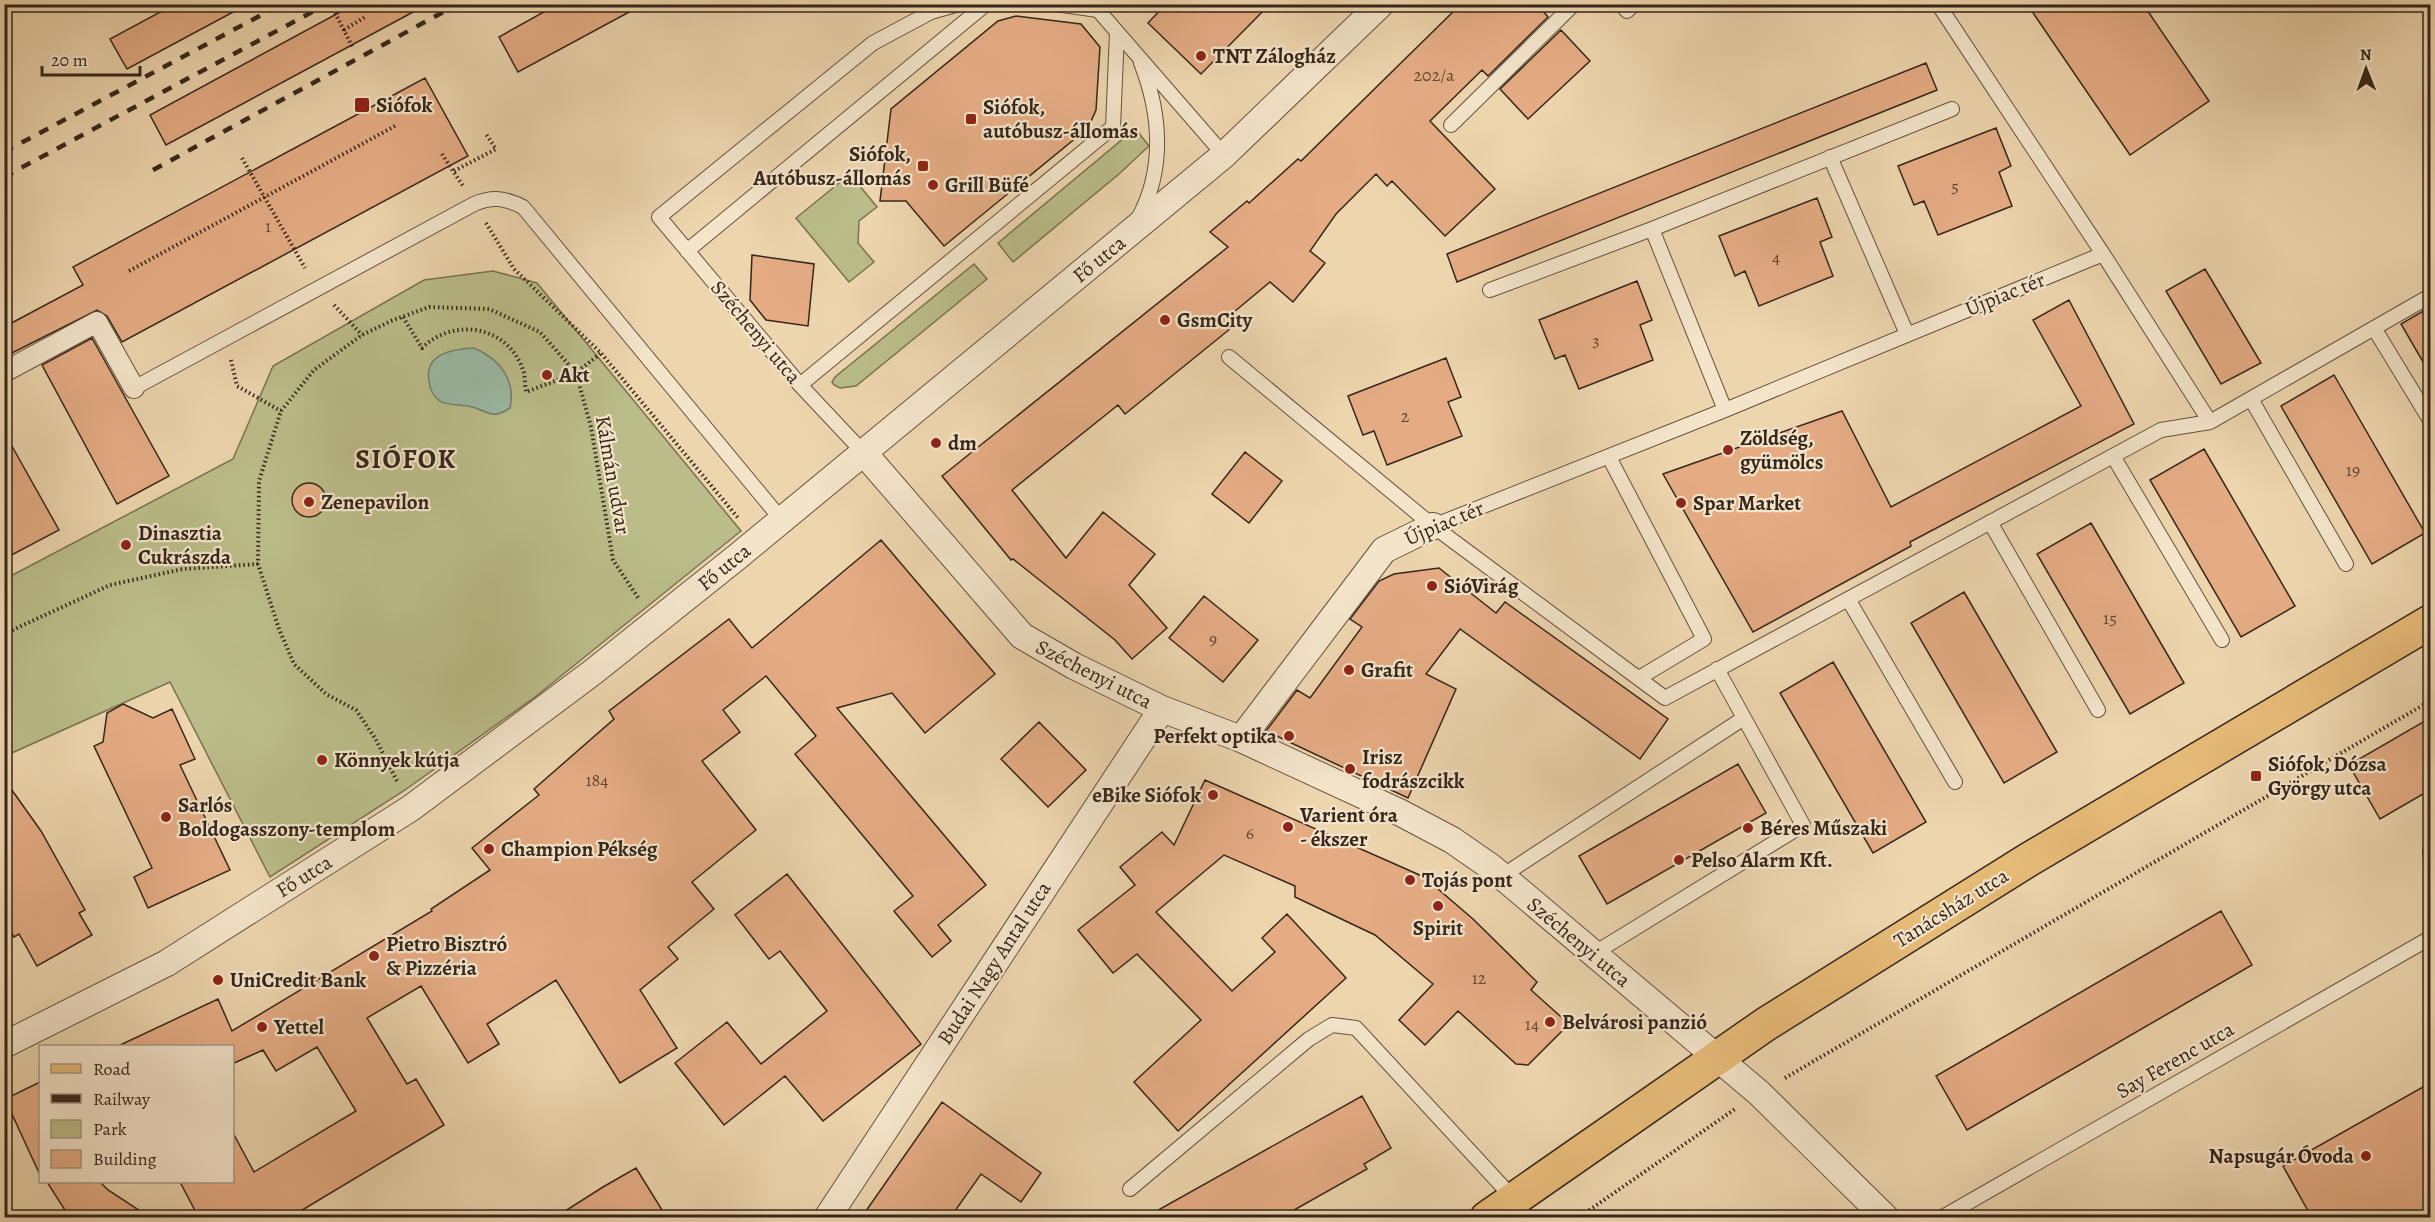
<svg xmlns="http://www.w3.org/2000/svg" width="2435" height="1222" font-family="Alegreya,serif">
<style>
.green{fill:#babd89;stroke:#787252;stroke-width:1.5}
.water{fill:#9ab9a4;stroke:#727e6d;stroke-width:1.5}
.building{fill:#e5ac84;stroke:#36261b;stroke-width:1.5}
.lines{fill:none;stroke-linecap:round;stroke-linejoin:round}
.service-casing{stroke:#645240;stroke-width:16}
.pedestrian-casing{stroke:#645240;stroke-width:22}
.minor-casing{stroke:#645240;stroke-width:28}
.primary-casing{stroke:#36261b;stroke-width:36}
.path{stroke:#36261b;stroke-width:4;stroke-dasharray:1.5 3;stroke-linecap:butt}
.service{stroke:#f3e4ca;stroke-width:14}
.pedestrian{stroke:#f3e4ca;stroke-width:20}
.minor{stroke:#f3e4ca;stroke-width:26}
.primary{stroke:#e6ba77;stroke-width:33}
.rail{stroke:#36261b;stroke-width:4.5;stroke-dasharray:10 10;stroke-linecap:butt}
.poi-dot{fill:#8f2418;stroke:#f3e4ca;stroke-width:2}
.labels{text-anchor:middle;stroke-width:4.5;stroke-linejoin:round;paint-order:stroke}
.number-label{font-size:18px;fill:#624835}
.poi-label{font-size:21px;font-weight:bold;fill:#36261b;stroke:#f3e4ca;text-anchor:start}
.street-label{font-size:21px;fill:#36261b;stroke:#f3e4ca}
.district-label{font-size:27px;font-weight:bold;letter-spacing:1.5px;fill:#36261b;stroke:#f3e4ca}
</style>
<rect width="100%" height="100%" fill="#edd5ae"/>
<filter id="stains"><feTurbulence type="fractalNoise" baseFrequency=".00333" numOctaves="4"/><feColorMatrix values="0 0 0 0 .2 0 0 0 0 .09 0 0 0 0 .02 0 0 0 .5 -.17"/></filter>
<radialGradient id="worn" r=".72"><stop offset=".6" stop-color="#630" stop-opacity="0"/><stop offset="1" stop-color="#630" stop-opacity=".3"/></radialGradient>
<path class="green" d="M1138 132 1149 146 1119 174 1013 262 998 243 1130 133Z
M850 174 877 207 859 221 858 243 874 262 849 282 796 218Z
M974 264 987 279 856 386 840 388 834 385 832 382 835 377Z
M493 271 537 283 741 531 535 697 405 790 270 877 170 682 5 756V579L233 459 273 366 424 280Z"/>
<path class="water" d="M474 348C500 359 516 380 510 408 491 420 490 412 472 407 462 404 447 406 440 401 432 396 430 389 429 381 424 353 454 349 474 348Z"/>
<path class="building" d="M175 4H248L127 69 110 39Z
M355 4H428L166 145 150 115Z
M558 4H644L518 72 499 37Z
M1166 4H1270L1201 74 1148 23Z
M1461 4H1537L1548 17 1488 76 1482 70 1430 121 1495 189 1445 236 1392 181 1387 186 1376 174 1336 214 1310 251 1325 263 1293 302 1270 282 1234 312 1241 320 1125 414 1118 405 1012 490 1066 558 1103 512 1155 554 1129 585 1167 628 1132 659 1115 640 1013 559 1011 560 942 476 1228 247 1210 232 1247 201 1249 203 1298 159 1301 161Z
M2027 4H2143L2209 101 2130 155Z
M1016 16 1081 24 1100 47 1096 110 1088 128 944 246 906 201H880L891 109 998 21Z
M1561 30 1590 61 1528 119 1500 89Z
M1926 63 1937 90 1457 282 1447 254Z
M425 78 468 156 122 342 107 316 97 310 4 357V327L83 285 73 267Z
M1996 128 2011 166 1999 172 2012 206 1938 235 1924 201 1914 205 1898 166Z
M1817 198 1832 237 1820 242 1833 276 1759 306 1745 271 1735 276 1719 236Z
M752 255 814 264 808 326 766 320 750 300Z
M2205 269 2261 363 2221 384 2166 291Z
M1637 281 1652 320 1640 325 1653 360 1579 389 1565 355 1555 359 1539 320Z
M2069 300 2134 424 1910 542 1911 546 1753 632 1663 474 1842 411 1891 507 2081 406 2033 320Z
M2430 307V374L2401 324Z
M92 338 169 476 117 504 42 365Z
M1446 358 1461 397 1448 402 1462 436 1387 465 1374 431 1363 435 1348 396Z
M2334 375 2425 533 2372 564 2281 406Z
M4 432 59 530 4 559Z
M2204 449 2295 606 2241 637 2150 480Z
M1245 452 1282 481 1249 523 1212 494Z
M292 500a17 17 0 1 1 34 0a17 17 0 1 1-34 0Z
M2091 523 2184 683 2130 714 2037 554Z
M881 540 995 674 925 733 892 693 837 708 986 885 938 925 951 941 932 957 894 911 913 896 795 754 816 736 766 676 723 710 740 732 702 761 756 830 692 882 714 909 668 947 678 959 640 990 677 1048 620 1083 556 980 487 1024 499 1044 468 1063 421 986 367 1018 407 1084 416 1079 444 1125 289 1218H199L180 1182H232V1131L254 1172 356 1111 317 1047 276 1071 263 1050 232 1064V1047H116L218 999 232 1031 432 911 431 909 490 870 472 848 539 795 534 789 614 719 609 711 729 619 752 648Z
M1439 568 1496 613 1505 602 1668 719 1640 759 1460 629 1426 674 1456 689 1408 798 1266 731 1297 690 1310 698 1362 627 1350 619 1379 581 1394 574Z
M1964 592 2057 752 2004 783 1911 623Z
M1204 596 1258 640 1223 682 1169 638Z
M1833 662 1926 822 1873 853 1780 693Z
M123 704 153 718 172 709 195 759 180 765 230 870 148 908 134 877 152 868 94 746 103 742 107 713Z
M2430 718V790L2380 819 2349 765Z
M1039 722 1086 770 1048 807 1001 759Z
M1738 764 1766 813 1607 904 1579 856Z
M4 779 41 831 85 910 79 913 92 935 37 966 19 934 14 937 4 919Z
M1205 780 1424 877 1473 919 1537 982 1531 990 1569 1024 1528 1065 1516 1064 1458 1011 1425 1045 1399 1020 1433 984 1375 935 1295 897V886L1224 855 1156 912 1232 991 1275 952 1262 938 1287 914 1346 978 1178 1131 1134 1082 1201 1020 1137 954 1113 973 1078 930 1135 885 1120 867 1162 832 1174 845Z
M787 874 921 1044 823 1121 785 1076 724 1125 675 1063 727 1022 761 1064 827 1011 780 951 769 959 735 915Z
M2221 911 2252 965 1967 1130 1936 1076Z
M40 1082V1175L5 1099Z
M2430 1083V1218H2312L2283 1166Z
M1362 1096 1391 1148 1364 1164 1367 1169 1280 1218H1144Z
M942 1102 1041 1173 1021 1202 981 1174 950 1218H861Z
M636 1168 667 1218H554L603 1187Z
M47 1182H100L108 1190 151 1218H70Z"/>
<g class="lines">
<g class="service-casing">
<path id="service" d="M1056 4 1098 10 1224 155
M1621 4 1627 11 1634 4
M1938 4 2103 254 2210 422
M1451 125 1574 4
M1830 157 1907 334
M1138 219C1165 170 1161 114 1141 63
M687 251 986 4
M1490 290 1652 229
M2374 328 2430 420
M1229 357 1433 526 1665 698 2161 430 2210 422 2430 296
M800 385 1113 127 1117 32
M134 388 474 204C493 196 505 198 523 207L781 519
M2251 399 2346 564
M1725 410 1652 229 1952 109
M863 452 800 385 659 217 873 43 931 12 959 4
M2113 456 2222 640
M1609 457 1704 639 1639 678
M1990 522 2098 710
M1433 526 1725 410 2103 254
M1848 599 1955 782
M2430 850V853
M1502 876 1744 718
M1593 954 1803 825 1717 669
M1130 1189 1309 1039 1332 1025 1356 1028 1514 1199
M1941 1218 2430 938"/>
</g>
<g class="pedestrian-casing">
<path id="pedestrian" d="M4 372 97 322 134 388"/>
</g>
<g class="minor-casing">
<path id="minor" d="M863 452 1022 636 1074 666 1162 709 1241 739 1399 812 1452 840 1491 867 1759 1093 1886 1218
M1241 739 1384 550 1433 526
M4 1045 167 963 411 808 593 672 737 557 1224 155 1381 4
M827 1218 1162 709"/>
</g>
<g class="primary-casing">
<path id="primary" d="M1487 1218 1766 1024 2028 860 2430 622"/>
</g>
<path class="path" d="M335 13 353 48
M344 30 365 17
M442 154 463 186
M242 158 305 268
M454 171 496 149 486 134
M486 223 514 269 601 353 739 519
M129 271 395 126
M334 305 362 335
M403 317 422 348C455 316 510 326 524 373 525 379 525 386 526 392L576 373 601 353
M231 360 237 386 281 411
M4 634 110 585 183 569 258 564
M397 781 375 738 356 710 326 694 294 664 279 629 258 564 259 481 281 411 314 370 362 335 391 321 429 307 489 309 540 332 576 373 591 427 613 560 639 599
M1785 1078 2430 701
M1578 1218 1735 1109"/>
<use href="#service" class="service"/>
<use href="#pedestrian" class="pedestrian"/>
<use href="#minor" class="minor"/>
<use href="#primary" class="primary"/>
<path class="rail" d="M4 152 282 4
M153 170 458 4
M4 177 327 4"/>
</g>
<g class="poi-dot">
<circle cx="1201" cy="56" r="6"/>
<rect x="354" y="97" width="16" height="16" rx="3"/>
<rect x="965" y="113" width="12" height="12" rx="3"/>
<rect x="917" y="160" width="12" height="12" rx="3"/>
<circle cx="933" cy="185" r="6"/>
<circle cx="1165" cy="320" r="6"/>
<circle cx="547" cy="375" r="6"/>
<circle cx="936" cy="443" r="6"/>
<circle cx="1728" cy="450" r="6"/>
<circle cx="309" cy="502" r="6"/>
<circle cx="1681" cy="503" r="6"/>
<circle cx="126" cy="545" r="6"/>
<circle cx="1432" cy="586" r="6"/>
<circle cx="1349" cy="670" r="6"/>
<circle cx="1289" cy="736" r="6"/>
<circle cx="322" cy="760" r="6"/>
<circle cx="1350" cy="769" r="6"/>
<rect x="2250" y="770" width="12" height="12" rx="3"/>
<circle cx="1213" cy="795" r="6"/>
<circle cx="166" cy="817" r="6"/>
<circle cx="1288" cy="827" r="6"/>
<circle cx="1748" cy="828" r="6"/>
<circle cx="489" cy="849" r="6"/>
<circle cx="1679" cy="860" r="6"/>
<circle cx="1410" cy="880" r="6"/>
<circle cx="1438" cy="906" r="6"/>
<circle cx="374" cy="956" r="6"/>
<circle cx="218" cy="980" r="6"/>
<circle cx="1550" cy="1022" r="6"/>
<circle cx="262" cy="1027" r="6"/>
<circle cx="2366" cy="1156" r="6"/>
</g>
<g class="labels">
<g class="number-label">
<text x="1434" y="81">202/a</text>
<text x="1955" y="192">5</text>
<text x="268" y="232">1</text>
<text x="1776" y="263">4</text>
<text x="1596" y="346">3</text>
<text x="1405" y="422">2</text>
<text x="2353" y="476">19</text>
<text x="2110" y="624">15</text>
<text x="1213" y="645">9</text>
<text x="597" y="786">184</text>
<text x="1250" y="839">6</text>
<text x="1479" y="984">12</text>
<text x="1532" y="1030">14</text>
</g>
<g class="poi-label">
<text x="1213" y="63">TNT Zálogház</text>
<text x="376" y="112">Siófok</text>
<text x="983" y="114">Siófok,<tspan x="983" dy="24">autóbusz-állomás</tspan></text>
<text x="911" y="161" text-anchor="end">Siófok,<tspan x="911" dy="24">Autóbusz-állomás</tspan></text>
<text x="945" y="192">Grill Büfé</text>
<text x="1177" y="327">GsmCity</text>
<text x="559" y="382">Akt</text>
<text x="1740" y="445">Zöldség,<tspan x="1740" dy="24">gyümölcs</tspan></text>
<text x="948" y="450">dm</text>
<text x="321" y="509">Zenepavilon</text>
<text x="1693" y="510">Spar Market</text>
<text x="138" y="540">Dinasztia<tspan x="138" dy="24">Cukrászda</tspan></text>
<text x="1444" y="593">SióVirág</text>
<text x="1361" y="677">Grafit</text>
<text x="1277" y="743" text-anchor="end">Perfekt optika</text>
<text x="1362" y="764">Irisz<tspan x="1362" dy="24">fodrászcikk</tspan></text>
<text x="334" y="767">Könnyek kútja</text>
<text x="2268" y="771">Siófok, Dózsa<tspan x="2268" dy="24">György utca</tspan></text>
<text x="1201" y="802" text-anchor="end">eBike Siófok</text>
<text x="178" y="812">Sarlós<tspan x="178" dy="24">Boldogasszony-templom</tspan></text>
<text x="1300" y="822">Varient óra<tspan x="1300" dy="24">- ékszer</tspan></text>
<text x="1760" y="835">Béres Műszaki</text>
<text x="501" y="856">Champion Pékség</text>
<text x="1691" y="867">Pelso Alarm Kft.</text>
<text x="1422" y="887">Tojás pont</text>
<text x="1438" y="935" text-anchor="middle">Spirit</text>
<text x="386" y="951">Pietro Bisztró<tspan x="386" dy="24">&amp; Pizzéria</tspan></text>
<text x="230" y="987">UniCredit Bank</text>
<text x="1562" y="1029">Belvárosi panzió</text>
<text x="274" y="1034">Yettel</text>
<text x="2354" y="1163" text-anchor="end">Napsugár Óvoda</text>
</g>
<g class="street-label">
<text transform="translate(1099 259) rotate(-39)" y="7">Fő utca</text>
<text transform="translate(2005 294) rotate(-22)" y="7">Újpiac tér</text>
<text transform="translate(756 332) rotate(50)" y="7">Széchenyi utca</text>
<text transform="translate(613 475) rotate(80)" y="7">Kálmán udvar</text>
<text transform="translate(1444 523) rotate(-23)" y="7">Újpiac tér</text>
<text transform="translate(724 567) rotate(-39)" y="7">Fő utca</text>
<text transform="translate(1094 674) rotate(27)" y="7">Széchenyi utca</text>
<text transform="translate(304 876) rotate(-32)" y="7">Fő utca</text>
<text transform="translate(1951 908) rotate(-32)" y="7">Tanácsház utca</text>
<text transform="translate(1579 942) rotate(40)" y="7">Széchenyi utca</text>
<text transform="translate(994 963) rotate(-57)" y="7">Budai Nagy Antal utca</text>
<text transform="translate(2175 1060) rotate(-30)" y="7">Say Ferenc utca</text>
</g>
<g class="district-label">
<text x="406" y="468">SIÓFOK</text>
</g>
</g>
<rect width="2435" height="1222" fill="none" stroke="#edd5ae" stroke-width="24"/>
<rect x="6" y="6" width="2423" height="1210" fill="none" stroke="#36261b" stroke-width="3"/>
<rect x="12" y="12" width="2411" height="1198" fill="none" stroke="#36261b" stroke-width="1.5"/>
<rect x="39" y="1045" width="195" height="138" fill="#f3e4ca" stroke="#a79884" stroke-width="1.5"/>
<rect x="51" y="1064" width="30" height="9" fill="#e6ba77" stroke="#a79884" stroke-width="1.5"/>
<text x="93" y="1075" font-size="18" fill="#36261b">Road</text>
<rect x="51" y="1094" width="30" height="9" fill="#36261b" stroke="#a79884" stroke-width="1.5"/>
<text x="93" y="1105" font-size="18" fill="#36261b">Railway</text>
<rect x="51" y="1120" width="30" height="18" fill="#babd89" stroke="#a79884" stroke-width="1.5"/>
<text x="93" y="1135" font-size="18" fill="#36261b">Park</text>
<rect x="51" y="1150" width="30" height="18" fill="#e5ac84" stroke="#a79884" stroke-width="1.5"/>
<text x="93" y="1165" font-size="18" fill="#36261b">Building</text>
<g transform="translate(2366 69) rotate(359)" stroke="#f3e4ca" stroke-width="4.5" paint-order="stroke">
<path d="M0-4.5L10 22L0 15L-10 22Z" fill="#36261b"/>
<text y="-9" font-size="16" font-weight="bold" text-anchor="middle" fill="#36261b">N</text>
</g>
<path d="M42 66v9h98v-9" fill="none" stroke="#36261b" stroke-width="3"/>
<text x="51" y="66" font-size="18" fill="#36261b" stroke="#f3e4ca" stroke-width="4.5" paint-order="stroke">20 m</text>
<rect width="100%" height="100%" filter="url(#stains)"/>
<rect width="100%" height="100%" fill="url(#worn)"/>
</svg>
